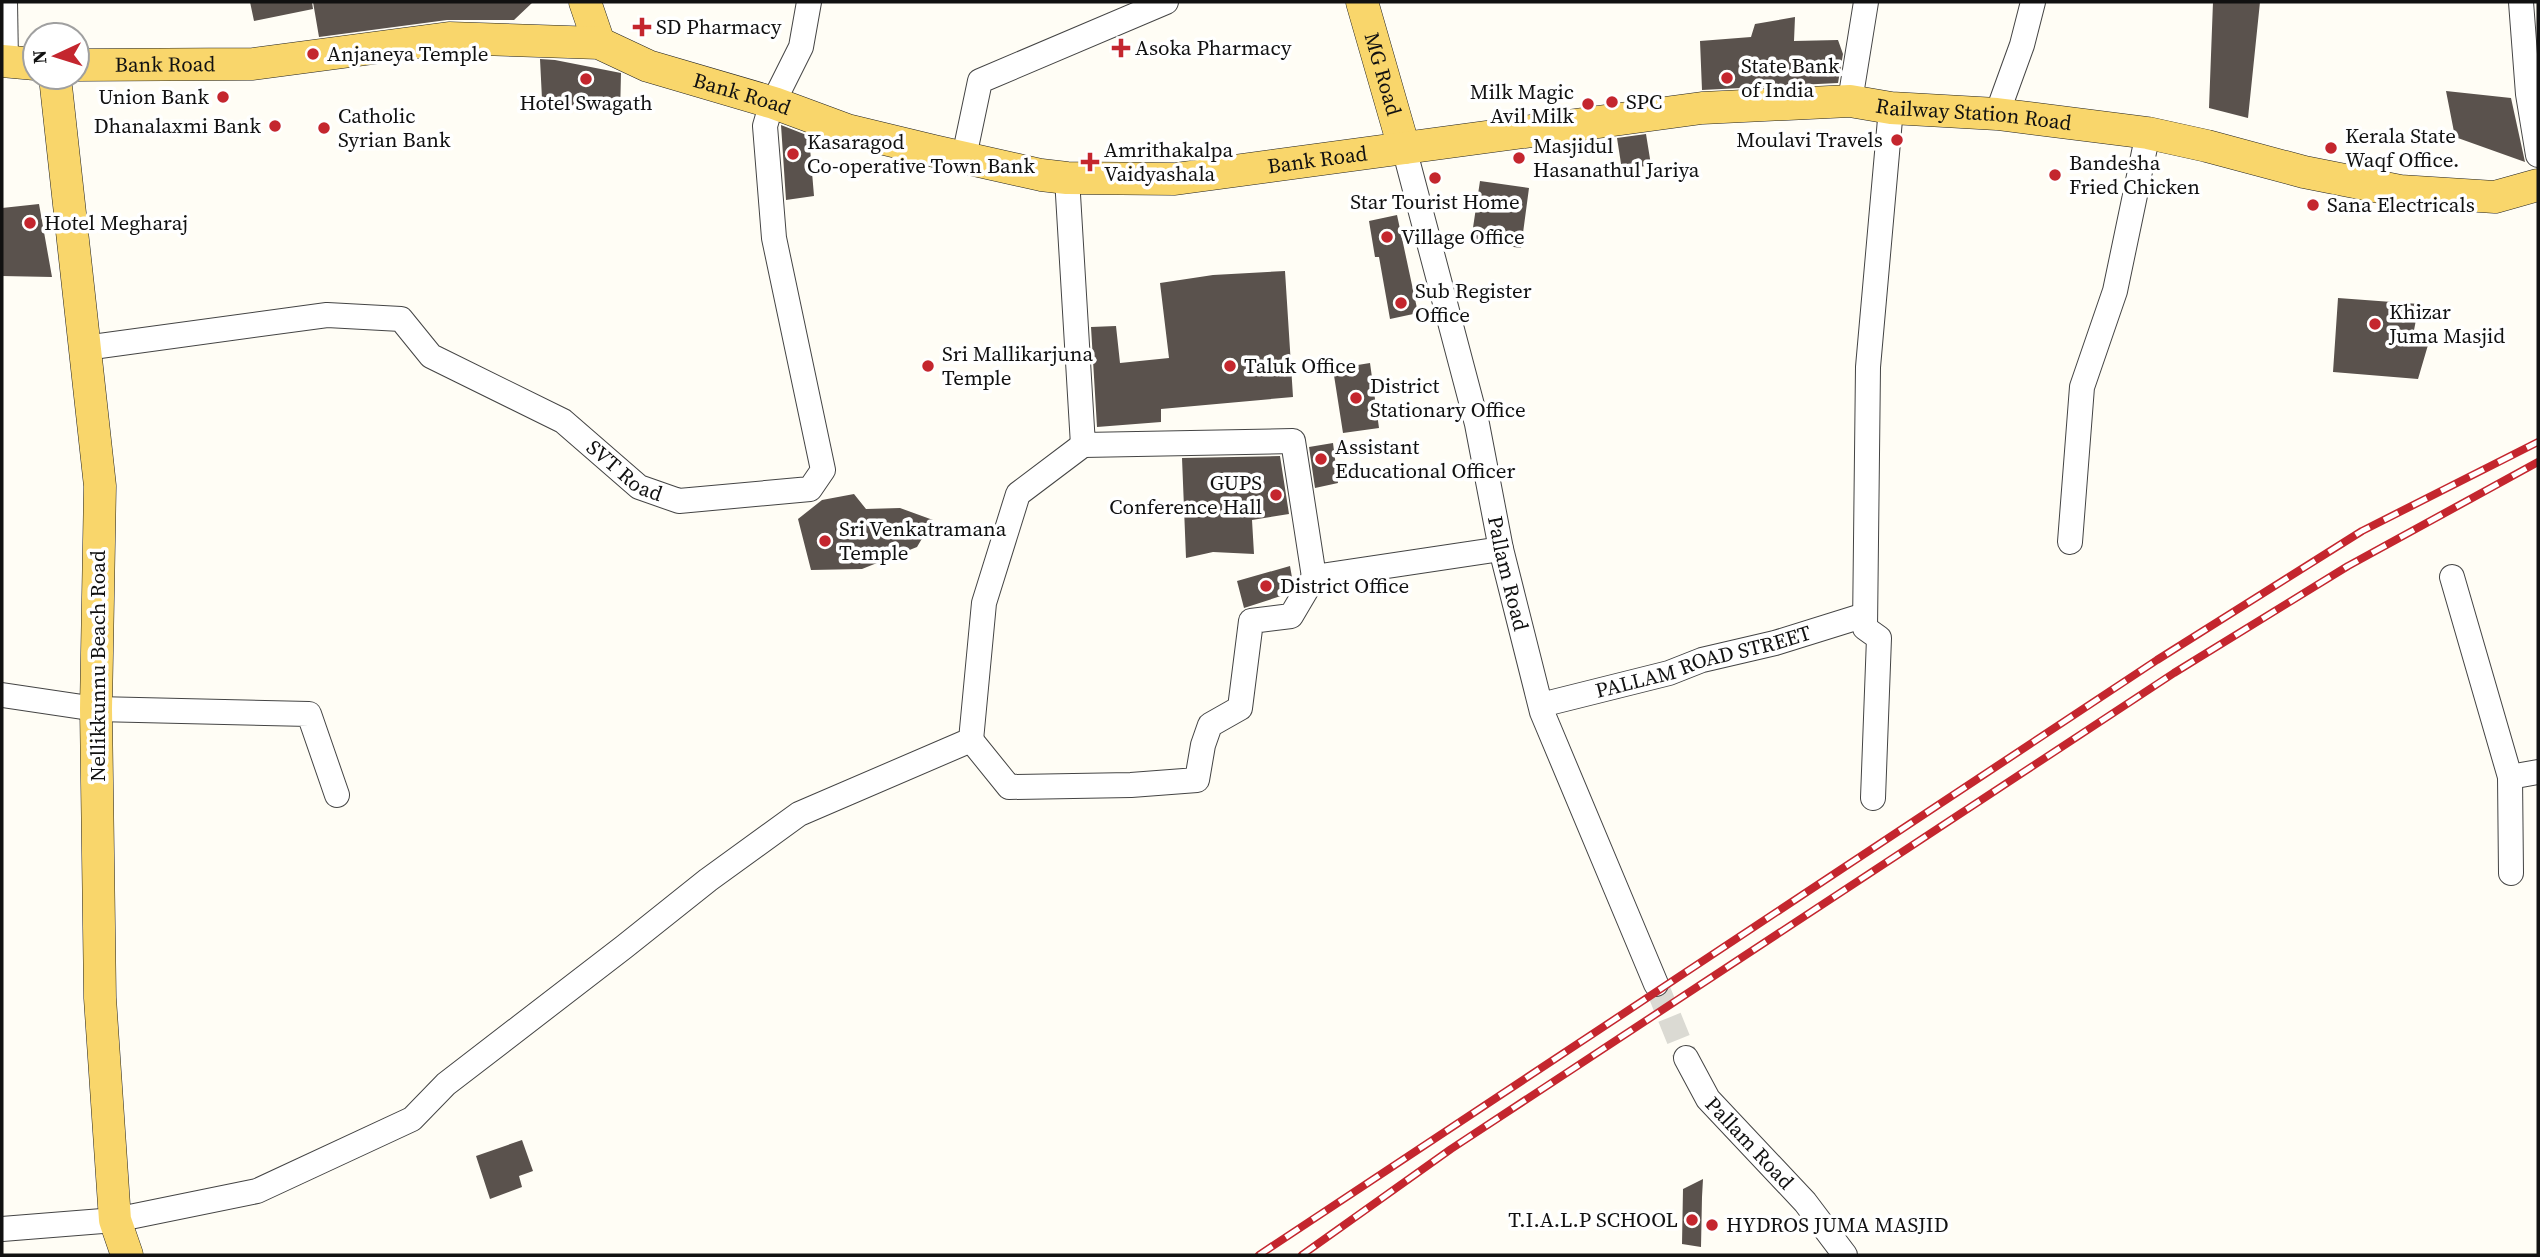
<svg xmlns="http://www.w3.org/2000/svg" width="2540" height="1257" font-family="'Source Serif 4',serif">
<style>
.building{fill:#5a524d}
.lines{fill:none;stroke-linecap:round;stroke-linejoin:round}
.minor-tunnel{stroke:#dbdad3;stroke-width:24;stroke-dasharray:24 12;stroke-linecap:butt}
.minor-casing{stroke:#444;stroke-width:26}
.major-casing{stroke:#222;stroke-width:33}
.minor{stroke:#fff;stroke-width:24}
.major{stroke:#f9d66b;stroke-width:32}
.rail-casing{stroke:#c4262e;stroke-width:8}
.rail{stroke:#fff;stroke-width:5;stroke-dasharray:16;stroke-linecap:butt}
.poi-dot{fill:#c4262e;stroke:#fff;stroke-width:2.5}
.labels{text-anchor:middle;stroke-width:7;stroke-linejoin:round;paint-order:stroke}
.poi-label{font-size:21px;fill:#111;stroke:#fff;text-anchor:start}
.street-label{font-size:21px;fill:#111;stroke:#fff}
</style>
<rect width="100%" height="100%" fill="#fffdf5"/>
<path class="building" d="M250 2H312L313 9 254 21Z
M313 2H533L514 20H447L319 37Z
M2213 2H2260L2248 118 2209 108Z
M1795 17 1794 41 1838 40 1843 54 1838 83 1702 90 1700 41 1751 37 1755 24Z
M540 59 555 60 621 73 620 115 542 99Z
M2446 91 2511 98 2525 162 2455 137Z
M781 125 809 136 814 196 786 200Z
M1646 134 1651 165 1622 170 1617 138Z
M1480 181 1529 188 1521 248 1471 241Z
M39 204 52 277 2 276V208Z
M1397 215 1418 313 1390 319 1379 257H1375L1369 221Z
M1285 271 1293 397 1161 409V422L1097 427 1091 327 1116 326 1120 363 1169 358 1160 283 1213 275Z
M2338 298 2419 304 2411 346 2428 345 2418 379 2333 372Z
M1370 363 1379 428 1343 433 1333 369Z
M1333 443 1338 483 1315 488 1309 447Z
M1280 456 1289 514 1252 520 1254 554 1213 552 1186 558 1182 458Z
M854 494 866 509 900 508 933 520 917 547 862 569 811 570 798 519 822 500Z
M1290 566 1293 583 1287 594 1244 608 1237 581Z
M522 1140 533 1171 519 1176 522 1187 490 1199 476 1156Z
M1703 1179 1702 1197 1701 1247 1682 1244 1683 1189Z"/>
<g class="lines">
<path class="minor-tunnel" d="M1656 984 1686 1058"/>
<g class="minor-casing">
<g id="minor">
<path d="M5 2 6 61"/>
<path d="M2521 2 2528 94 2538 155"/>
<path d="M1850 101 1866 2"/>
<path d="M1997 114 2022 45 2033 2"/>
<path id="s1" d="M1404 148 1477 424 1501 549 1542 712 1656 984"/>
<path d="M964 157 980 81 1166 2"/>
<path d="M1067 178 1083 445 1293 441 1314 577 1501 549"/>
<path id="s2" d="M85 348 327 315 401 319 431 356 563 421 639 487 679 501 810 489 823 470 774 238 765 126 770 109 801 47 809 2"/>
<path d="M2070 542 2082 387 2115 291 2148 133"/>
<path d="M2452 577 2510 777 2511 873"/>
<path d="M2 695 96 709 309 714 337 795"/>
<path id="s3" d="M1541 705 1669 673 1702 660 1775 643 1865 615"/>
<path d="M971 740 1009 787 1131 785 1197 780 1203 745 1210 725 1240 708 1251 621 1291 616 1314 577"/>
<path d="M2510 777 2538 772"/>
<path d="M1873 798 1879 638 1865 628 1868 367 1891 108"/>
<path id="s4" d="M1686 1058 1708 1099 1805 1202 1845 1255"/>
<path d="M2 1229 115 1220 257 1191 412 1119 446 1084 624 947 708 880 799 814 971 740 984 603 1018 494 1083 445"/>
</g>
</g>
<g class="major-casing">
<g id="major">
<path d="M585 2 599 43"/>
<path id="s5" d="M1362 2 1404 148"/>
<path d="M2 61 35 64"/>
<path id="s6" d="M77 65 253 64 449 38 599 43 648 66 774 103 847 130 934 151 1041 175 1067 178 1175 179 1702 108 1850 101 1891 108 1997 114 2148 133 2207 146 2304 172 2400 191 2495 197 2538 185"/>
<path d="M55 77 100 486 96 709 100 998 115 1220 127 1255"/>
</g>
</g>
<use href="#minor" class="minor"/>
<use href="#major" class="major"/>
<g class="rail-casing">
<path id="rail" d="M1259 1255 2157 660 2362 531 2538 442
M1302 1255 1451 1149 2174 673 2348 566 2538 462"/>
</g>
<use href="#rail" class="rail"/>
</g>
<g class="poi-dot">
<path d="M638.5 16.5h7v7h7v7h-7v7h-7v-7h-7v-7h7z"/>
<path d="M1117.5 37.5h7v7h7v7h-7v7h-7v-7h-7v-7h7z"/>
<circle cx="313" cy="54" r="7"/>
<circle cx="1727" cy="78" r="7"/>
<circle cx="586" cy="79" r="7"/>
<circle cx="223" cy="97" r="7"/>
<circle cx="1612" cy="102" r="7"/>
<circle cx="1588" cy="104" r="7"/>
<circle cx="275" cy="126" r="7"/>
<circle cx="324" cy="128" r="7"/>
<circle cx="1897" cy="140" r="7"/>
<circle cx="2331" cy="148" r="7"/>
<circle cx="793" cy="154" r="7"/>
<circle cx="1519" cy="158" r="7"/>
<path d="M1086.5 151.5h7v7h7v7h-7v7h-7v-7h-7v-7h7z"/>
<circle cx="2055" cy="175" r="7"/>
<circle cx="1435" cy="178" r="7"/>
<circle cx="2313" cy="205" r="7"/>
<circle cx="30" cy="223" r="7"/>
<circle cx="1387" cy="237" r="7"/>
<circle cx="1401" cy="303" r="7"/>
<circle cx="2375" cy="324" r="7"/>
<circle cx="928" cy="366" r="7"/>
<circle cx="1230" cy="366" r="7"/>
<circle cx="1356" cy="398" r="7"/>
<circle cx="1321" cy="459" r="7"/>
<circle cx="1276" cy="495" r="7"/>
<circle cx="825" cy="541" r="7"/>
<circle cx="1266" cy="586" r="7"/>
<circle cx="1692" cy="1220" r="7"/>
<circle cx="1712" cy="1225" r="7"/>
</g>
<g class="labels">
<g class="poi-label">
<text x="656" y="34">SD Pharmacy</text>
<text x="1135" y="55">Asoka Pharmacy</text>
<text x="327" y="61">Anjaneya Temple</text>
<text x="1741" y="73">State Bank<tspan x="1741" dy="24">of India</tspan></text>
<text x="1574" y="99" text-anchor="end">Milk Magic<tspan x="1574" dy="24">Avil Milk</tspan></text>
<text x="209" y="104" text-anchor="end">Union Bank</text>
<text x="1626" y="109">SPC</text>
<text x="586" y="110" text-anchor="middle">Hotel Swagath</text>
<text x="338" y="123">Catholic<tspan x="338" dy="24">Syrian Bank</tspan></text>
<text x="261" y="133" text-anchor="end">Dhanalaxmi Bank</text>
<text x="2345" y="143">Kerala State<tspan x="2345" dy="24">Waqf Office.</tspan></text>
<text x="1883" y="147" text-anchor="end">Moulavi Travels</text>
<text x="807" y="149">Kasaragod<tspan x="807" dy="24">Co-operative Town Bank</tspan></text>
<text x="1533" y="153">Masjidul<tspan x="1533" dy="24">Hasanathul Jariya</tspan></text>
<text x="1104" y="157">Amrithakalpa<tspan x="1104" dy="24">Vaidyashala</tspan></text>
<text x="2069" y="170">Bandesha<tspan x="2069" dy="24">Fried Chicken</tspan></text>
<text x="1435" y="209" text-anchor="middle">Star Tourist Home</text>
<text x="2327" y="212">Sana Electricals</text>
<text x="44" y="230">Hotel Megharaj</text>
<text x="1401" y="244">Village Office</text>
<text x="1415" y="298">Sub Register<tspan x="1415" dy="24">Office</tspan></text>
<text x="2389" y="319">Khizar<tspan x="2389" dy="24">Juma Masjid</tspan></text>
<text x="942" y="361">Sri Mallikarjuna<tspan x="942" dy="24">Temple</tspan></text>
<text x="1244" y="373">Taluk Office</text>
<text x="1370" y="393">District<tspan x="1370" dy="24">Stationary Office</tspan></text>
<text x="1335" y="454">Assistant<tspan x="1335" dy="24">Educational Officer</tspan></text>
<text x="1262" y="490" text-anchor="end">GUPS<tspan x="1262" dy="24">Conference Hall</tspan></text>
<text x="839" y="536">Sri Venkatramana<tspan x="839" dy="24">Temple</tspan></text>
<text x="1280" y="593">District Office</text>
<text x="1678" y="1227" text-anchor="end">T.I.A.L.P SCHOOL</text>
<text x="1726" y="1232">HYDROS JUMA MASJID</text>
</g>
<g class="street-label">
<text dy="7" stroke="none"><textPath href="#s6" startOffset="88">Bank Road</textPath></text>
<text dy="7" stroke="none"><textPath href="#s5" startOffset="75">MG Road</textPath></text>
<text dy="7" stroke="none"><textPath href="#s6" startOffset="676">Bank Road</textPath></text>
<text dy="7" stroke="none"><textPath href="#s6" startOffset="1925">Railway Station Road</textPath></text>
<text dy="7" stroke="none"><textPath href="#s6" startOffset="1264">Bank Road</textPath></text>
<text dy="7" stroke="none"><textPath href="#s2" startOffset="593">SVT Road</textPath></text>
<text dy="7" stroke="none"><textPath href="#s1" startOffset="438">Pallam Road</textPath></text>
<text dy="7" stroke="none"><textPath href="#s3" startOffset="168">PALLAM ROAD STREET</textPath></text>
<text transform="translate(98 666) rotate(-90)" y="7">Nellikkunnu Beach Road</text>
<text dy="7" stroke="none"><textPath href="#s4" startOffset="107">Pallam Road</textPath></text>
</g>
</g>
<rect width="2540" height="1257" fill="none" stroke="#111111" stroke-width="7"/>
<g transform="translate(56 56) rotate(266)"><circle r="33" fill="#ffffff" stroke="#a0a0a0" stroke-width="2"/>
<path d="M0-5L12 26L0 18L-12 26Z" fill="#c4262e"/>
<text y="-10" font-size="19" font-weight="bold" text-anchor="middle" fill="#111111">N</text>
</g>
</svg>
